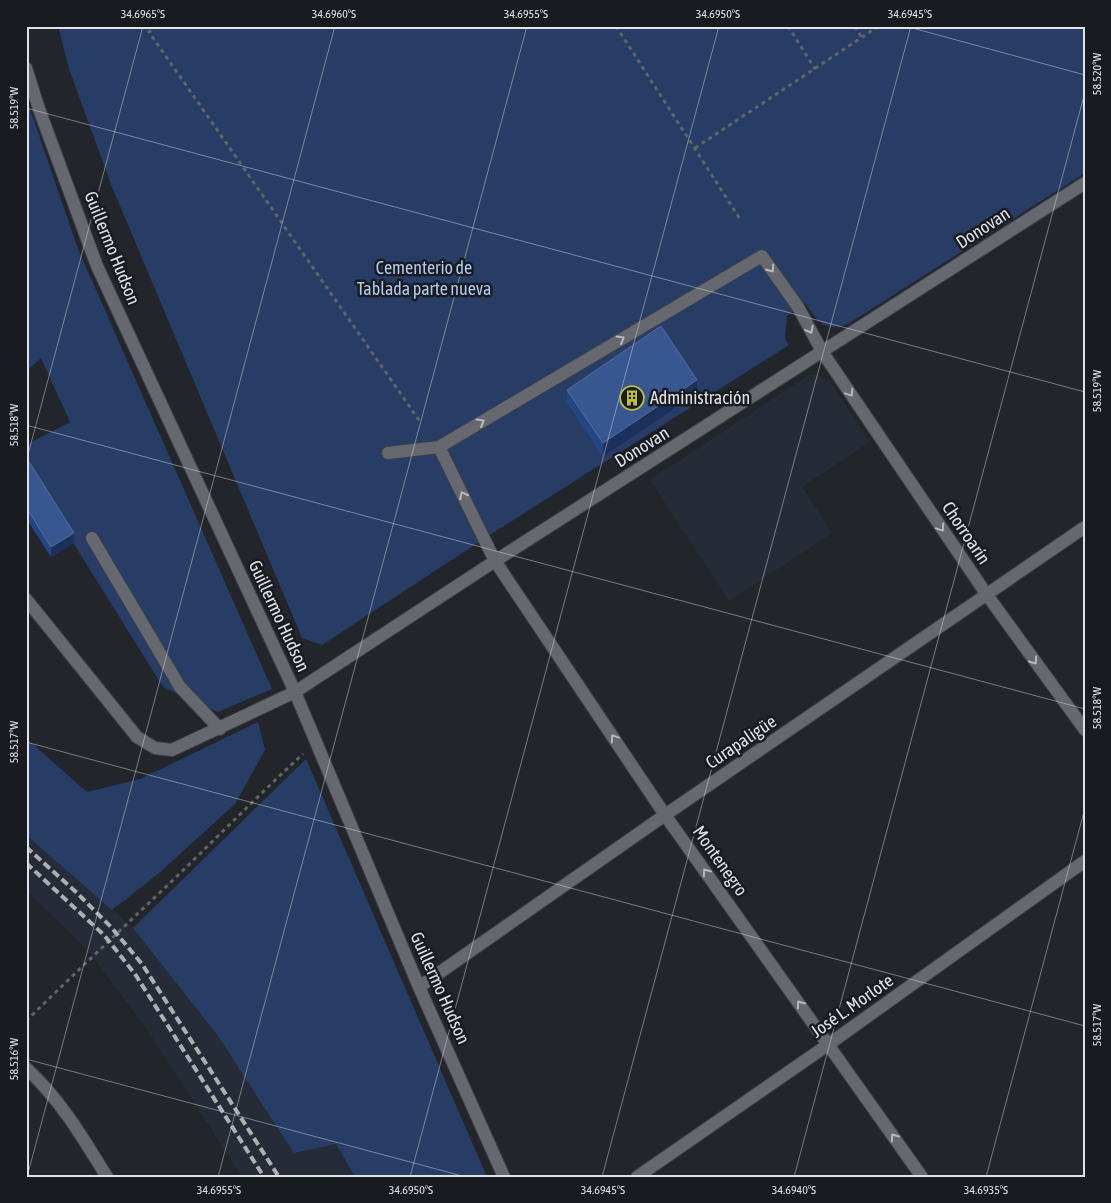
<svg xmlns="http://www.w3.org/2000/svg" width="1111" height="1203" font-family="'Asap Condensed',sans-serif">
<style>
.built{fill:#262c37}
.green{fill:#273d65}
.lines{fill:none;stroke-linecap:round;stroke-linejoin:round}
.lane-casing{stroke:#3e4145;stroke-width:14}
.street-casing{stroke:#3e4145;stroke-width:14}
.path{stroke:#606367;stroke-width:3;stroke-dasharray:4 4;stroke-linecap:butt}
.lane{stroke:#65696f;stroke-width:12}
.street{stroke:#65696f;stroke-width:12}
.rail{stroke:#adafb3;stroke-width:4;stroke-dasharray:8 4;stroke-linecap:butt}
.wall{fill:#244584}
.shaded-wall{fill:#1b315c}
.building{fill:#38568f;stroke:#536c9c}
.oneway{stroke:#b5b8bc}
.ticks{fill:none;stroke:#e0e2e6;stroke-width:1;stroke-opacity:0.45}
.labels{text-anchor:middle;stroke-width:5;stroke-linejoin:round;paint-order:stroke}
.street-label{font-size:18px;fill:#e0e2e6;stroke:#181b20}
.park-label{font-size:18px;fill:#b1c8ef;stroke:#181b20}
.poi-label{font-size:18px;fill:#e0e2e6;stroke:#181b20;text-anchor:start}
.neatline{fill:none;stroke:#e0e2e6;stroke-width:2}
.ticks-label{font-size:12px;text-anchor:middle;fill:#e0e2e6}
</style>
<rect width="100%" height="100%" fill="#22252a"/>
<path class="built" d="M817 374 830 382 870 442 802 487 832 533 729 601 650 480 807 376Z
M26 835 55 857 133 928 218 1036 336 1144 355 1177H242L148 1031 90 953 26 890Z"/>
<path class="green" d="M58 26H1085V173L848 324C824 333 818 321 805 303L787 316 785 338 789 345 485 538 322 645 302 638 112 187 69 69Z
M26 97 78 249 272 689 218 712 163 687 26 467V445L70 422 41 358 26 372Z
M258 722 265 750 235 804 158 874 112 910 26 835V738L87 792 140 779Z
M306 759 487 1177H355L336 1144 294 1153 218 1036 133 928Z"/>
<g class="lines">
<g class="lane-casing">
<path id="lane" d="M439 447 495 561
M388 453 439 447 762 256 798 307 823 353
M92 538 180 687 220 729
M26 599 137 737 155 748 172 750 295 692"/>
</g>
<g class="street-casing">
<path id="street" d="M26 68 39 109 97 266 295 692 419 987 504 1177
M823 353 987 595 1085 730
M495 561 665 815 922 1177
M295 692 495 561 1085 183
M419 987 665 815 1085 527
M26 1068C60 1099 83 1138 107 1177
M637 1177 829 1044 1085 861"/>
</g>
<path class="path" d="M158 26 149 32 421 423
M616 26 740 219
M788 26 815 69
M855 26 862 38
M695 148 879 26
M26 1021C68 980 110 940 152 900 203 852 251 802 303 754"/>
<use href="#lane" class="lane"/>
<use href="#street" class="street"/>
<path class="rail" d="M26 847 76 892 111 927 142 964 279 1177
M26 863 104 935 135 974 264 1177"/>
</g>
<path class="wall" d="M567 390 697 393 603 457 567 403Z
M26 457 74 543 51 557 26 518Z"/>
<path class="shaded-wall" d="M697 380V393L603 457V443Z
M74 533V543L51 557V547Z"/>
<path class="building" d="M661 326 697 380 603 443 567 390Z
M26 457 74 533 51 547 26 507Z"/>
<defs><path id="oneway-chevron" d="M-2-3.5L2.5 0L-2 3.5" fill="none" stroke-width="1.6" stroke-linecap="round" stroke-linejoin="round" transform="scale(1.25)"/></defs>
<g class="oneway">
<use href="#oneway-chevron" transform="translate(771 269) rotate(55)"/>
<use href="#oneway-chevron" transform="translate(810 330) rotate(62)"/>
<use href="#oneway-chevron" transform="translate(621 339) rotate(-31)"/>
<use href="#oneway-chevron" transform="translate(850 393) rotate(56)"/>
<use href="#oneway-chevron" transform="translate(481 422) rotate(-31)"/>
<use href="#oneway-chevron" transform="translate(463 495) rotate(-117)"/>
<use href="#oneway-chevron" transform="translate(941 528) rotate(56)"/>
<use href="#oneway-chevron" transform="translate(1034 661) rotate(54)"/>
<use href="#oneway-chevron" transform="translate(614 738) rotate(-124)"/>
<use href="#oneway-chevron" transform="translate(706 872) rotate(-125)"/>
<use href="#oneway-chevron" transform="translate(800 1004) rotate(-125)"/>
<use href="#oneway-chevron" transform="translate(894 1137) rotate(-125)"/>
</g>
<path class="ticks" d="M905 26 1085 75M26 108 1085 392M26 425 1085 709M26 462 143 26M26 742 1085 1026M26 1059 466 1177M27 1177 335 26M218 1177 527 26M410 1177 719 26M602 1177 911 26M794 1177 1085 92M986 1177 1085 808"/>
<defs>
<g id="building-ring" transform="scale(1.25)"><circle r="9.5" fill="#181b20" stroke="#bbc045" stroke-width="1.5"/><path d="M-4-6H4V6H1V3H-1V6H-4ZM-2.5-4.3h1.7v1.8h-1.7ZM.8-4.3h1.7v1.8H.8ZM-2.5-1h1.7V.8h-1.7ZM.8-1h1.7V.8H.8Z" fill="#bbc045"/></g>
</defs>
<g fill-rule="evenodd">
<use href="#building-ring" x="632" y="398"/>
</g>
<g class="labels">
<g class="street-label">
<text transform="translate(983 228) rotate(-33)" y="6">Donovan</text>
<text transform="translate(112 248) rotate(68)" y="6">Guillermo Hudson</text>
<text transform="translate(642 447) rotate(-32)" y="6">Donovan</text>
<text transform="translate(966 533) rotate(56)" y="6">Chorroarín</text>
<text transform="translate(279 616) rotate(65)" y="6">Guillermo Hudson</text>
<text transform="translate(741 742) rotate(-34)" y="6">Curapaligüe</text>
<text transform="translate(720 861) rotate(55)" y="6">Montenegro</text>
<text transform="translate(440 988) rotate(66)" y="6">Guillermo Hudson</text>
<text transform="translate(852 1006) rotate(-35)" y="6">José L. Morlote</text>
</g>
<g class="park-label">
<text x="424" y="274">Cementerio de<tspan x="424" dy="21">Tablada parte nueva</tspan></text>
</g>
<g class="poi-label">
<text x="650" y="404">Administración</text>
</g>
</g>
<rect width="1111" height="1203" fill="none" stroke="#181b20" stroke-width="55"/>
<rect x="28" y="28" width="1056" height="1148" class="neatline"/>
<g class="ticks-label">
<text x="143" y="18">34.6965°S</text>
<text x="334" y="18">34.6960°S</text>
<text x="526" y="18">34.6955°S</text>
<text x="718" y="18">34.6950°S</text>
<text x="910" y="18">34.6945°S</text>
<text transform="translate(1097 74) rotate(-90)" y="4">58.520°W</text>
<text transform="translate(14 108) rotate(-90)" y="4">58.519°W</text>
<text transform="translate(1097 391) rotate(-90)" y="4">58.519°W</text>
<text transform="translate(14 425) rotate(-90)" y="4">58.518°W</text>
<text transform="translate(1097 708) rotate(-90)" y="4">58.518°W</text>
<text transform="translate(14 742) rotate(-90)" y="4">58.517°W</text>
<text transform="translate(1097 1025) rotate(-90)" y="4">58.517°W</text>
<text transform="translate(14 1059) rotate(-90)" y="4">58.516°W</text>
<text x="219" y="1194">34.6955°S</text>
<text x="411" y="1194">34.6950°S</text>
<text x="603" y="1194">34.6945°S</text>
<text x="794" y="1194">34.6940°S</text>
<text x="986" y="1194">34.6935°S</text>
</g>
</svg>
